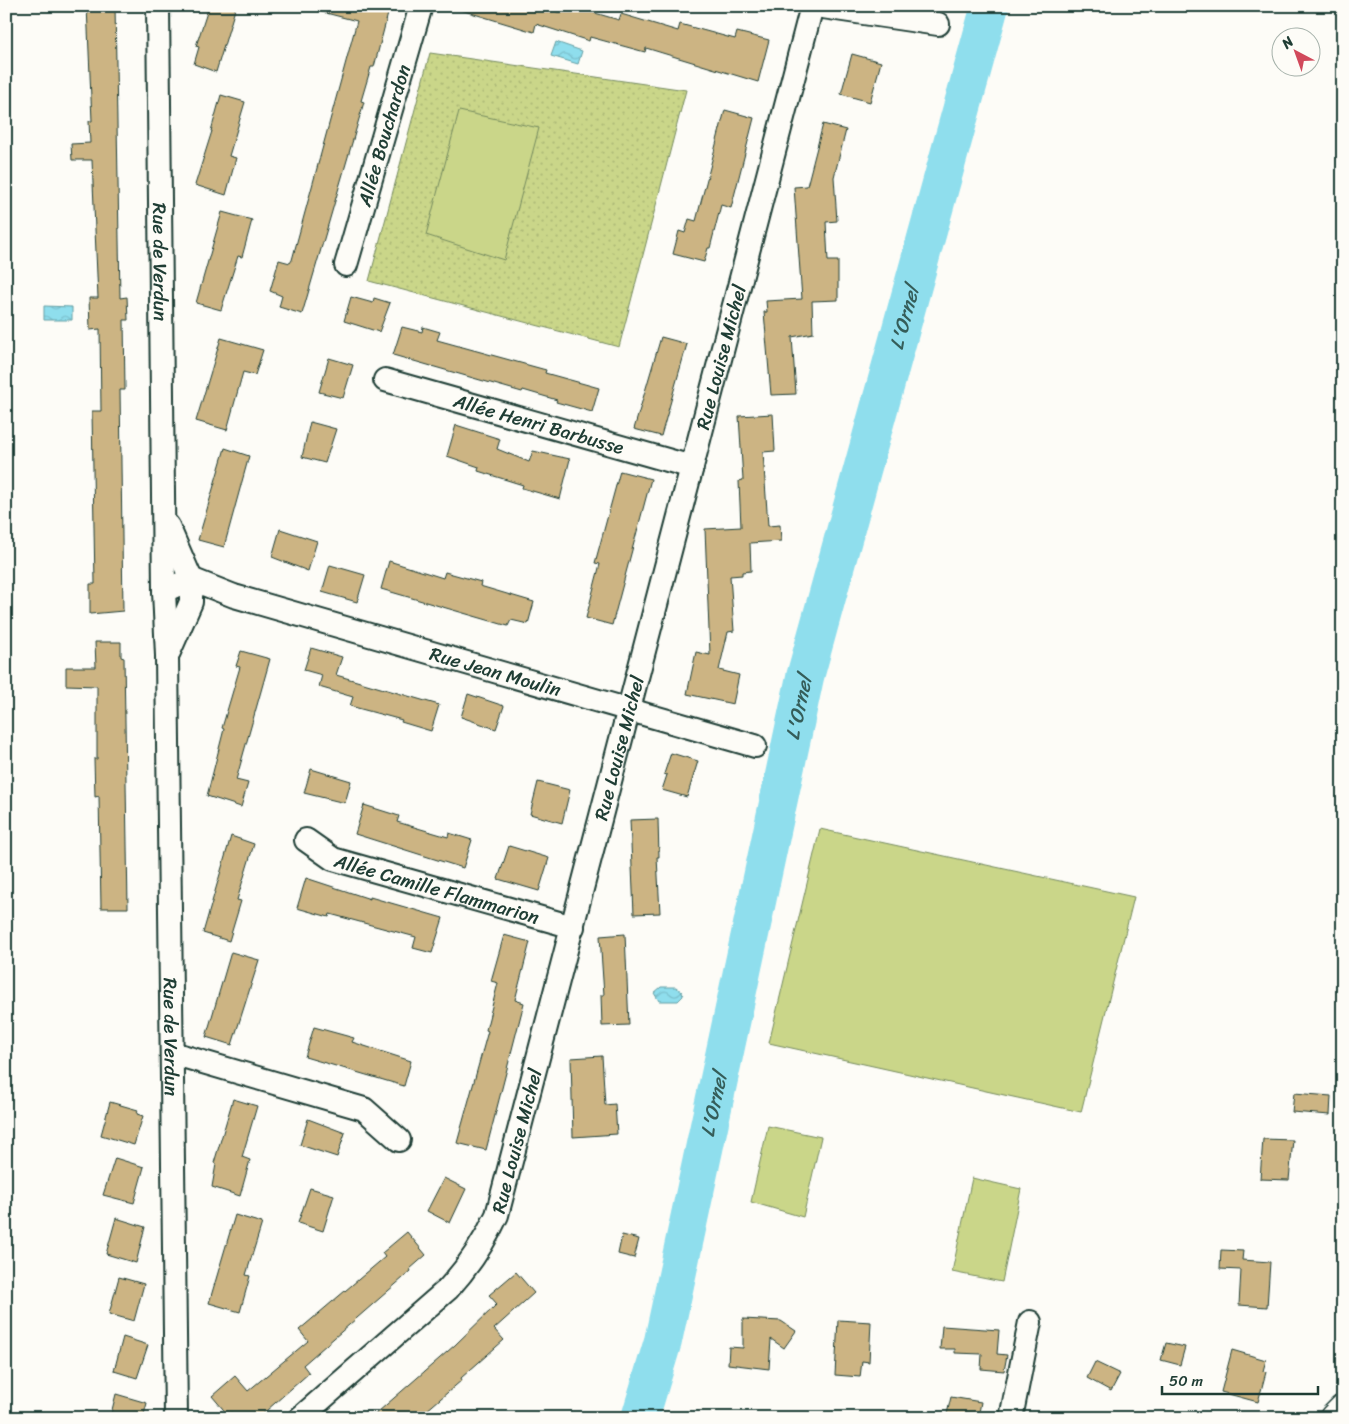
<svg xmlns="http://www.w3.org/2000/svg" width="1349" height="1424" font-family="Sriracha,sans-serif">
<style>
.grass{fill:url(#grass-dots);stroke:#748a5e}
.green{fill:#cad689;stroke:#748a5e}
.water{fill:url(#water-waves);stroke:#629ea3}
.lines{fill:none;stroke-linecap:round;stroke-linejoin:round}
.river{stroke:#8fdeed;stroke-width:38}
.building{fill:#ccb483;stroke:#1f3d34}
.minor-casing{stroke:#1f3d34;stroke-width:26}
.tertiary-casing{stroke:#1f3d34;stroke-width:31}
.minor{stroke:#fdfcf7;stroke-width:22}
.tertiary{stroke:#fdfcf7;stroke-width:28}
.labels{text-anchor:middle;stroke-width:4;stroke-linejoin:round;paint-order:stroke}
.street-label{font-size:19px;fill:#1f3d34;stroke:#fdfcf7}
.water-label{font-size:20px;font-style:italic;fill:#355d59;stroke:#fdfcf7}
</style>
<defs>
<pattern id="grass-dots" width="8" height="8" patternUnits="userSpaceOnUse" patternTransform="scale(1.25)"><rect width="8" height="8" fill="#cad689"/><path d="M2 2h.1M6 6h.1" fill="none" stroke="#adb977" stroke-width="1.8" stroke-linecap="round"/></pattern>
<pattern id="water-waves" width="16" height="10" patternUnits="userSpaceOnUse" patternTransform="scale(1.25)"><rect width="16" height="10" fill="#8fdeed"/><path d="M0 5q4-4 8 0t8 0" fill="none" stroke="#7bbfcc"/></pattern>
</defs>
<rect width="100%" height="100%" fill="#fdfcf7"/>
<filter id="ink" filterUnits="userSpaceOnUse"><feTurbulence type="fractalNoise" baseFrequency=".02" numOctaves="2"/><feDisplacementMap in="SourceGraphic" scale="10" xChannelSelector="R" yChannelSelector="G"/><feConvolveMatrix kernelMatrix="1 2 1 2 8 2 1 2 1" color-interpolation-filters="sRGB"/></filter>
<g filter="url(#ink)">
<path class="grass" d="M430 53 686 90 619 347 369 281Z"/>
<path class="green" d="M459 111 539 128 504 260 426 235Z
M820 829 1134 897 1081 1112 769 1043Z
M768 1126 821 1137 803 1217 751 1202Z
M972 1178 1021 1189 1002 1282 952 1272Z"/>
<path class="water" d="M556 42 582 51 578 64 551 56Z
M44 306 72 307V320H44Z
M661 987H676L682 992 683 996 678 1001H659L654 993Z"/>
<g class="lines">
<path class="river" id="s1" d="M640 1418 663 1341 805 677 990 6"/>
</g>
<path class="building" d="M87 6H115L120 298 127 297 128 320H124L125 390H120L123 611 90 614V584H95L92 411H101L100 329 90 330 89 298H98L92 160H72L71 144 90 143 89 121H92Z
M209 6H236L216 72 194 64 199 47 196 46Z
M323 6H390L374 67H371L361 101 364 102 302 314 279 307 282 296 270 291 279 260 290 263 292 260 357 21 322 12Z
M462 6H536L561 13 563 6H571L619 20 621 14 678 31 680 24 735 39 737 32 769 40 758 82 646 48 645 52 590 37 589 41 536 24 534 32 461 10Z
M852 54 881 62 870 102 841 94Z
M221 95 245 102 229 156 236 158 226 195 195 185 212 131H211Z
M725 110 754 118 731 208 721 205 710 248H708L704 262 673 254 679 231 685 233 689 219 696 221Z
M823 124 846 130 834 177 837 221 826 222 828 261H838V300L812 301 813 333 792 337 796 394 771 395 764 312H767L766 301 802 299 794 187 807 186Z
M222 212 252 220 242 257 238 256 221 310 196 303Z
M351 297 373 303 374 298 390 303 379 332 344 321Z
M402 327 422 332 423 327 440 332 437 340 546 370 545 373 599 388 592 412 556 402 557 400 523 390 522 392 393 355Z
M661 337 687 344 661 436 634 429Z
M221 338 263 350 255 375 243 372 227 430 196 421Z
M329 358 353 365 343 398 319 392Z
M773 414 775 451 763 452 768 526 780 525 781 541 750 543 751 571 742 572V575L730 576 734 631 728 632 719 670 739 675 733 704 687 694 696 652 710 655 705 529 741 527 739 481 743 480 739 416Z
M310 422 336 429 325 463 302 457Z
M456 425 500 439 497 449 529 462 533 451 570 459 560 499 522 488 523 485 478 471 479 467 447 456Z
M225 448 249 456 224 547 198 540Z
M620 471 651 479 612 625 586 618 600 564 595 563Z
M280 529 317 541 308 571 272 557Z
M389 561 443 578 445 572 481 582 480 586 534 602 528 624 511 620 508 626 381 589Z
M330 565 365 575 357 602 322 592Z
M95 642H121V657L124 658 128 908H101L99 796 95 797 94 759H97V686L66 685V667H96Z
M311 648 342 657 336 675 439 705 431 731 401 722 402 720 350 706 353 697 319 687 322 675 304 670Z
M241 651 270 659 236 780 248 783 241 807 207 796 224 729 222 728 240 667 236 666Z
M468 694 504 706 496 729 461 717Z
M671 753 698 761 687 797 662 790 667 775 664 774Z
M311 769 351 781 345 803 304 793Z
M538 782 570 790 562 823 530 814Z
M364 805 399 816 397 822 448 837 449 833 472 840 463 868 355 834Z
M658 819 659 857H657L660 913 634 914 630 820Z
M231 836 254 844 237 900 241 901 229 941 203 933Z
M509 846 549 858 539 891 498 879Z
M306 878 370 899V897L443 918 432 953 413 948 416 937 330 914 329 917 297 908Z
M625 934 629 1025 602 1026 601 995H604L600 936Z
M504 935 530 942 515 1000 524 1003 486 1150 457 1143 488 1031 486 1030 498 983 491 981Z
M231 952 259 960 232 1045 206 1037Z
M314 1027 354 1038 352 1042 411 1061 404 1086 305 1057Z
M602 1056 605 1105 615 1104 617 1134 573 1137 571 1058Z
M1294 1093 1331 1096 1330 1115 1292 1112Z
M233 1099 257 1106 242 1157 250 1160 240 1196 212 1187 216 1164 214 1163Z
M110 1102 138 1110 137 1114 143 1116 134 1145 101 1135Z
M308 1119 345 1133 337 1157 300 1145Z
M1263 1139 1293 1140 1289 1180 1260 1179Z
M115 1158 144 1167 134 1203 103 1195Z
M444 1178 466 1189 450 1223 427 1211Z
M310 1188 334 1195 323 1231 298 1223Z
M235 1215 262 1223 246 1275 250 1276 240 1312 209 1303Z
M116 1218 145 1227 136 1263 106 1254Z
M407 1232 426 1255 410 1269 411 1271 303 1365 309 1373 258 1418H237L231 1412 228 1415 212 1396 235 1376 248 1391 308 1341 299 1330 385 1257 382 1253Z
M622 1235 639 1239 634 1258 618 1254Z
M1221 1250 1243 1251 1242 1260 1270 1262 1267 1307 1239 1305 1241 1270 1220 1269Z
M516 1272 534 1293 494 1329 504 1340 461 1378 462 1380 418 1418H371L455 1345 497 1304 489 1295Z
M119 1277 144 1284 134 1321 109 1314Z
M743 1319 781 1321 796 1331 784 1348 771 1339 769 1369 728 1364 729 1347 743 1348Z
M838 1320 871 1322 869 1362 862 1361 860 1377 835 1375Z
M942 1326 999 1330 997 1354 1007 1355 1004 1371 981 1369 982 1354 955 1353V1349H940Z
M123 1337 148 1345 137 1378 114 1371Z
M1166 1343 1185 1347 1180 1365 1161 1360Z
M1232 1350 1266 1360 1263 1371 1266 1372 1258 1402 1221 1392Z
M1095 1362 1120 1374 1111 1391 1087 1378Z
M116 1394 147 1403 143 1418H110Z
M951 1397 981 1402 978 1418H946Z"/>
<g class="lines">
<g class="minor-casing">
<g id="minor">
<path id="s2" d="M158 6 164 591 167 656 176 1418"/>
<path d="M816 6 938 24"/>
<path id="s3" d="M346 265 421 6"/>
<path id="s4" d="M385 380 692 467"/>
<path d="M168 526 191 579V602L169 652"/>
<path id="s5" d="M164 591 191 579 234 596 755 746"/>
<path id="s6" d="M306 840 333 859 573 927"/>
<path d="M172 1053 364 1109 399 1140"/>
<path id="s7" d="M300 1418 448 1289C469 1266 484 1243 497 1215L812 6"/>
<path d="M1011 1418 1030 1322"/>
</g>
</g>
<g class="tertiary-casing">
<path id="tertiary" d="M1334 1418 1343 1409"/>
</g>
<use href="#minor" class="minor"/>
<use href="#tertiary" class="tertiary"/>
</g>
</g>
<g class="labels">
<g class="street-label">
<text dy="7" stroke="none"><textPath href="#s3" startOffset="135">Allée Bouchardon</textPath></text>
<text dy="7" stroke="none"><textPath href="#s2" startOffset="256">Rue de Verdun</textPath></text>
<text dy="7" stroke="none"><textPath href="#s7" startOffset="1172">Rue Louise Michel</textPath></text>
<text dy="7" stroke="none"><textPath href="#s4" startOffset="160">Allée Henri Barbusse</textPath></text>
<text dy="7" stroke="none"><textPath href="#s5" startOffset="348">Rue Jean Moulin</textPath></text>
<text dy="7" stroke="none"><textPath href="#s7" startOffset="768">Rue Louise Michel</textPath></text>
<text dy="7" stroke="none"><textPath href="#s6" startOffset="141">Allée Camille Flammarion</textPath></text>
<text dy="7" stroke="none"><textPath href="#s2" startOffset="1031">Rue de Verdun</textPath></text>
<text dy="7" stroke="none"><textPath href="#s7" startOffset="362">Rue Louise Michel</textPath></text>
</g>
<g class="water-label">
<text dy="7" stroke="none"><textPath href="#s1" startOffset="1132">L'Ornel</textPath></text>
<text dy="7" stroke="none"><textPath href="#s1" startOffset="728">L'Ornel</textPath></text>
<text dy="7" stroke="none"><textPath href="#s1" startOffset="322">L'Ornel</textPath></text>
</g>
</g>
<rect width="1349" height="1424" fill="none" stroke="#fdfcf7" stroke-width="25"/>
<rect x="12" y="12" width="1324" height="1399" fill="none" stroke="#1f3d34" stroke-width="2" filter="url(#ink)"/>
<g transform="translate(1296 52) rotate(319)"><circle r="24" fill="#fdfcf7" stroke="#a4b0a9"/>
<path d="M0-4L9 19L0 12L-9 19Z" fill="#d1495b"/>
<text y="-8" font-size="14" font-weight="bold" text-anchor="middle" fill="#1f3d34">N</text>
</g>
<path d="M1162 1386v8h156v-8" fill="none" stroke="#1f3d34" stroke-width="2.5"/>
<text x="1169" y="1386" font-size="15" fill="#1f3d34" stroke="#fdfcf7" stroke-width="4" paint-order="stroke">50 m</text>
</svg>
